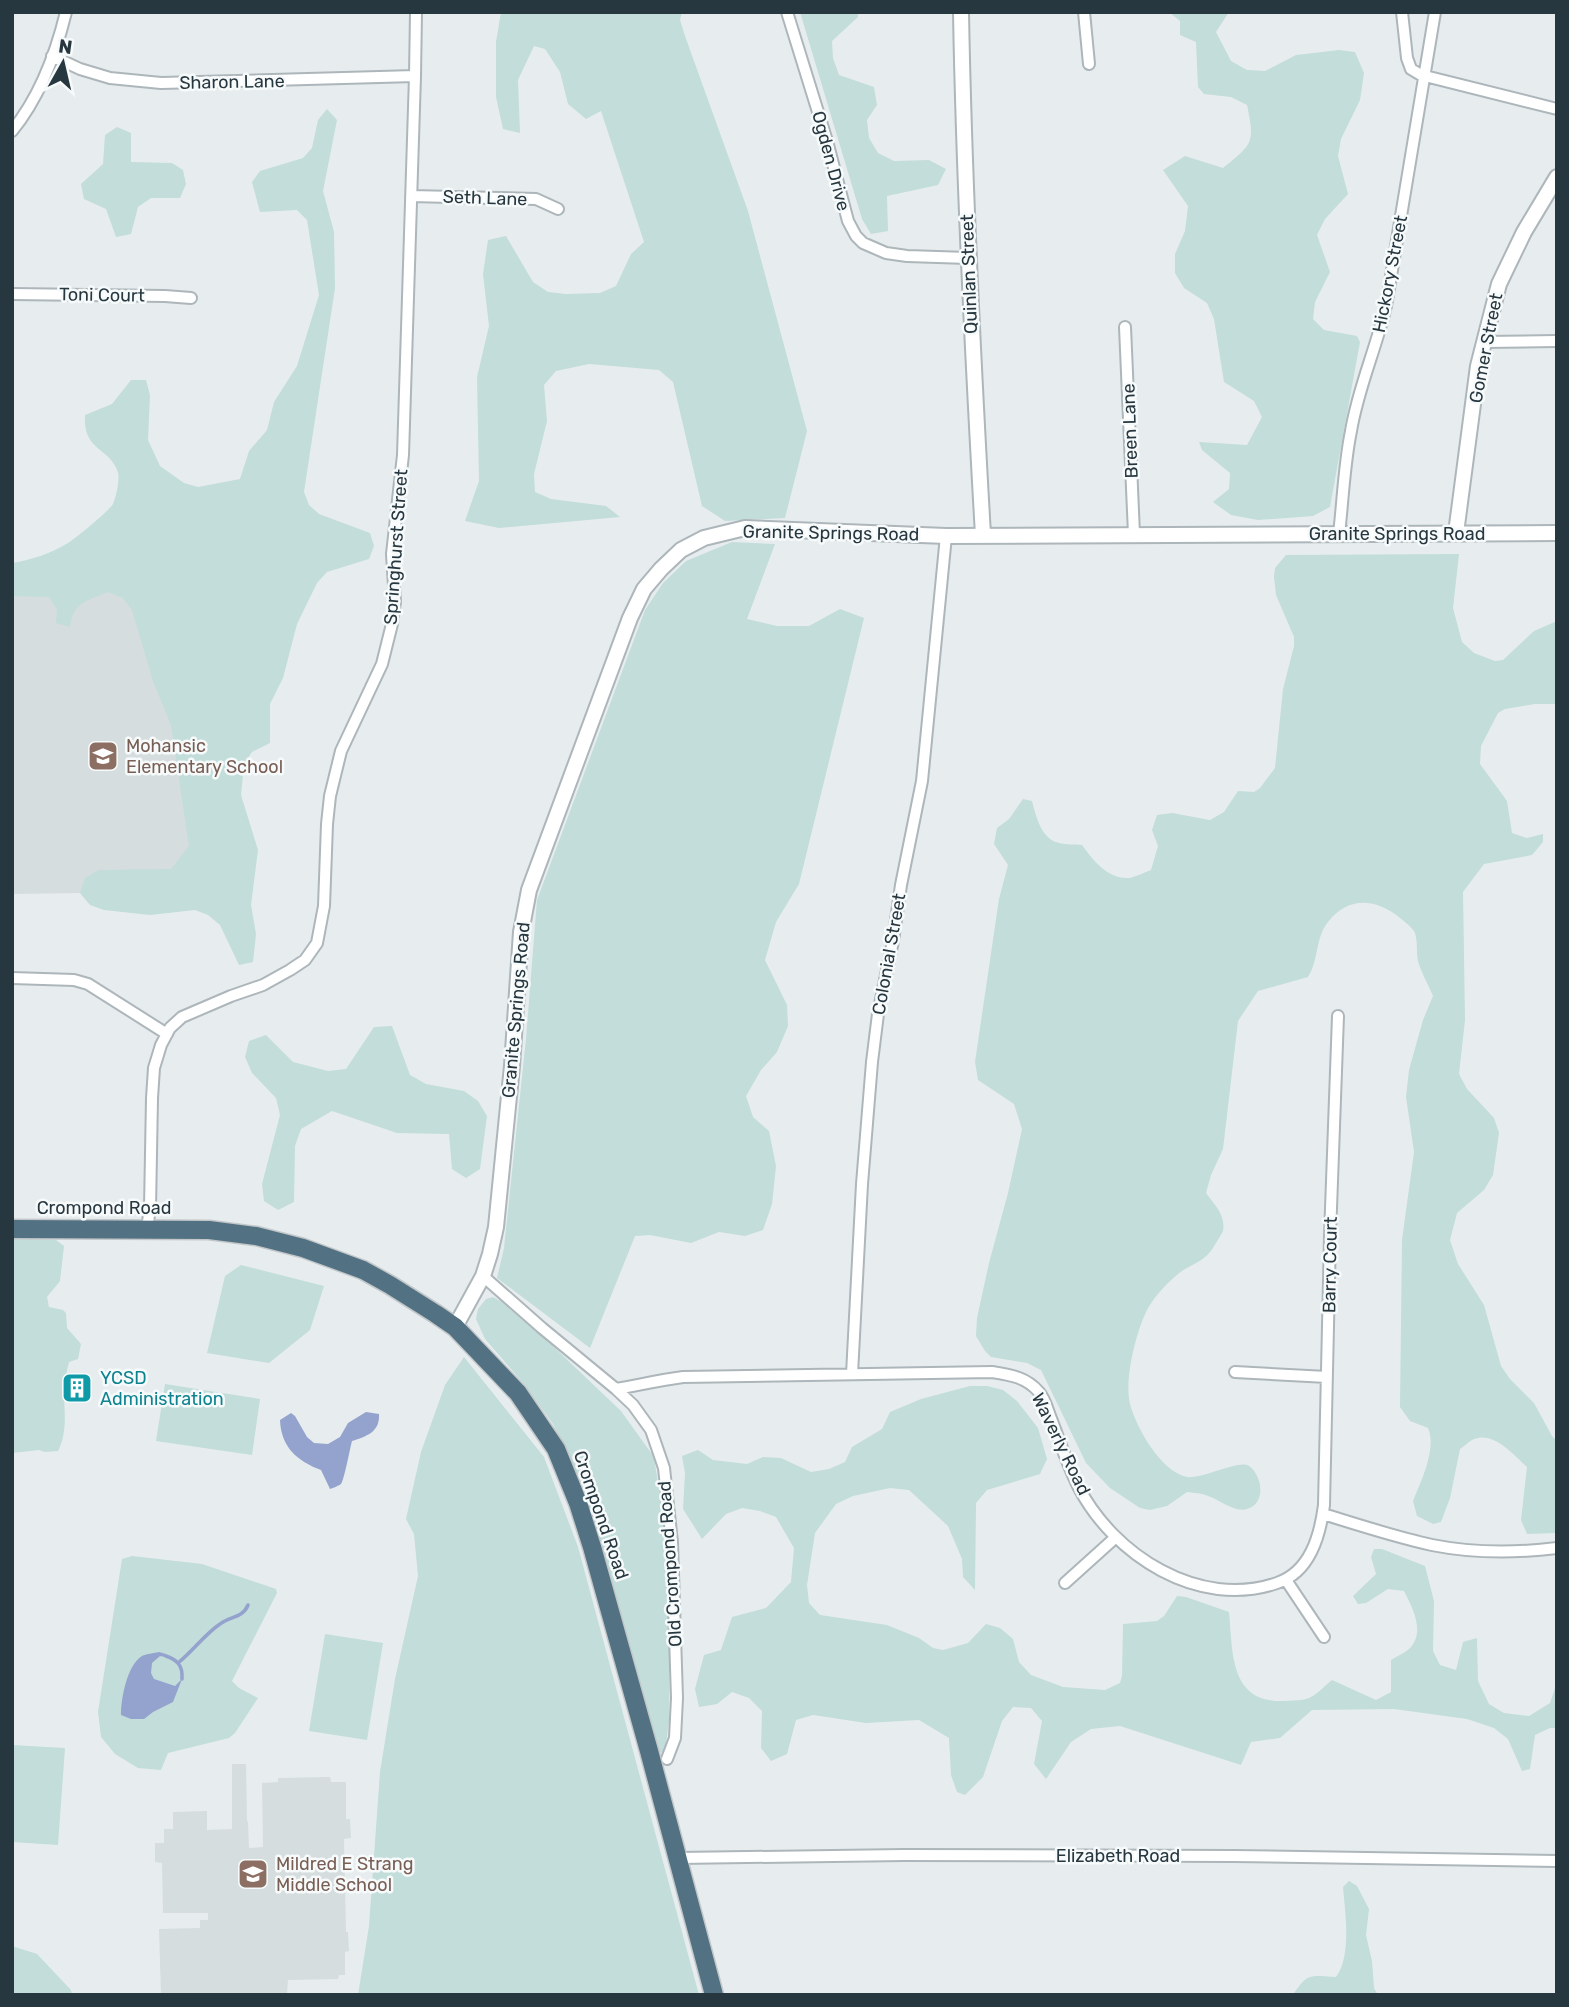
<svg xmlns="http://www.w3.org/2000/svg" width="1569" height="2007" font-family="Rubik,sans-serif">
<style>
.built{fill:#d5ddde}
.green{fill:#c2ddda}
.water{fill:#94a2ce}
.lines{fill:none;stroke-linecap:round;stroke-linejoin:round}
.stream{stroke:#94a2ce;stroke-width:3.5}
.minor-casing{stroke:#adb6ba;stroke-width:14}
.tertiary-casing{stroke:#adb6ba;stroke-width:18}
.trunk-casing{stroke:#c3c7c9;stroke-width:21}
.minor{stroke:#fff;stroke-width:10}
.tertiary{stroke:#fff;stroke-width:14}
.trunk{stroke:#527284;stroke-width:18}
.labels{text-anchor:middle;stroke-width:5;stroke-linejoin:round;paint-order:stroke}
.street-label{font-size:18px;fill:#27373f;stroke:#f7fafb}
.education-label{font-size:18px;fill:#785e54;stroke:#f7fafb;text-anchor:start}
.culture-label{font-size:18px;fill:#0d838f;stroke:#f7fafb;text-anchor:start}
</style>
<rect width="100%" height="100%" fill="#e7edee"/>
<path class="built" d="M145 583 222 891 12 894V584Z
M232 1764H246L247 1821 248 1822 249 1848 263 1847 262 1783 278 1782V1778L330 1777 331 1782H346V1819H350L351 1838 344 1839 346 1932H348L349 1951 345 1952V1975H339L338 1979 288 1980 287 1994 161 1995 159 1929 200 1928V1920H208V1913H163L162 1863 155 1862V1843H164V1829H173V1812L207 1811V1830L232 1829Z"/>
<path class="green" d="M501 12H682L680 20 685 36 748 211 807 431 785 518 725 521 702 506 673 382 659 370 589 364 556 371 544 385 547 421 534 474 535 492 551 499 606 506 620 517 499 528 465 521 479 481 477 377 489 326 483 274 488 240 506 236 533 282 548 292 566 294 600 293 616 286 631 254 644 242 601 111 586 119 568 104 560 72 545 49 534 46 518 80 520 133 503 129 496 97V42Z
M800 12H858V17L832 41 833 58 839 75 874 87 877 105 867 120 869 138 878 153 894 161 929 160 946 169 938 185 887 196 888 231 871 234 862 219Z
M1169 12H1229L1216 32 1231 61 1247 70 1265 71 1296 55 1339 50 1355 52 1364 73 1360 100 1341 139 1338 156 1348 194 1325 219 1317 235 1330 272 1315 302 1313 319 1324 330 1357 336 1360 342 1330 507 1313 516 1258 520 1231 515 1213 502 1229 489 1230 473 1202 450 1199 442 1247 445 1262 417 1254 401 1224 382 1214 319 1207 303 1184 288 1175 273V254L1185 231 1188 206 1163 170 1185 156 1223 168C1253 144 1255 143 1247 105L1231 97 1204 94 1198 87 1196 42 1180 35V21Z
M327 109 337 120 323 191 334 232 335 288 304 492 309 505 319 514 370 533 374 546 369 559 327 572 317 583 297 624 283 678 270 704V743L252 752 244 764 241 795 258 850 251 905 256 934 253 962 239 965 220 925 208 915 195 910 150 915 104 910 90 905 80 893 85 878 99 870 171 869 189 846 171 725 153 681 132 610 123 598 108 592C87 601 73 602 70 627L56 623 57 609 49 597 12 596V563C31 560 52 553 68 543 75 539 110 510 113 504 116 497 120 480 118 472 109 446 83 452 85 415L112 404 131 380H146L150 395 148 440 160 466 184 483 198 487 240 479 249 451 267 430 274 402 297 366 319 295 307 220 297 210 260 212 252 182 260 171 303 158 312 148 318 120Z
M117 127 131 133V162L172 163 183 170 186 184 180 198H151L138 207 131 234 116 237 106 209 84 199 81 184 103 164 105 135Z
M732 542 775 544 747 619 777 626H809L840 609 864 618 799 884 776 922 765 960 787 1005 788 1026 777 1052 761 1070 746 1096 753 1117 769 1131 776 1166 772 1204 763 1230 745 1236 719 1232 691 1243 650 1235 635 1236 590 1348 497 1278 504 1248 526 1039 537 900 645 610 663 583 686 561Z
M1459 554 1453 608 1462 642 1474 653 1495 661 1503 660 1534 631 1557 621V704H1535L1505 709 1498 713 1481 746 1480 764 1507 801 1512 833 1527 838 1543 834V842L1532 855 1484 864 1463 892 1465 1020 1459 1074 1467 1089 1494 1118 1499 1133 1493 1175 1484 1190 1457 1213 1450 1240 1458 1264 1484 1305 1501 1366 1510 1379 1534 1403 1552 1436 1557 1441V1533L1527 1534 1521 1520 1527 1467C1514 1455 1494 1431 1474 1439 1469 1441 1465 1446 1460 1449L1450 1498 1441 1522 1433 1524 1417 1516 1413 1501C1421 1482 1437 1448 1428 1428L1410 1421 1400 1407 1402 1240 1414 1152 1406 1097 1409 1070 1423 1020 1433 996C1428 984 1421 972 1418 961 1416 952 1418 942 1415 933 1412 927 1405 922 1400 918 1376 898 1348 896 1328 922 1315 938 1319 960 1308 977L1258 991 1238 1021 1223 1149 1211 1175 1206 1193C1214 1204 1226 1215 1223 1231 1222 1233 1219 1238 1218 1240 1214 1245 1211 1253 1205 1257 1197 1264 1186 1267 1178 1274 1166 1284 1154 1297 1147 1310 1136 1332 1124 1380 1130 1404 1136 1427 1161 1472 1187 1477 1203 1479 1240 1459 1249 1466 1263 1476 1266 1504 1247 1509 1235 1513 1220 1500 1208 1496 1202 1493 1194 1493 1187 1492L1167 1506 1150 1510 1140 1508 1110 1488 1086 1463 1041 1370 1027 1363 991 1357 985 1351 976 1336 977 1318 989 1263 1008 1193 1022 1129 1014 1104 978 1080 975 1062 999 899 1008 865 994 844 997 828 1009 819 1023 799 1032 801C1036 816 1041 839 1059 843 1066 845 1075 844 1082 845 1093 860 1107 879 1129 878 1136 877 1145 872 1151 870L1158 846 1152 830 1157 815 1172 813 1210 820 1224 812 1238 791 1254 792 1260 788 1275 768 1283 689 1294 646V637L1276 595 1274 577 1275 568 1286 555Z
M392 1026 410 1075 426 1084 464 1091 478 1101 487 1116 480 1169 466 1178 452 1169 449 1134 397 1133 332 1111 301 1129 295 1146 294 1202 278 1210 264 1201 262 1184 280 1115 276 1098 252 1073 245 1057 249 1041 266 1035 293 1062 328 1071 346 1069 374 1027Z
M12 1238 56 1240 64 1246 60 1281 47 1297 49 1307 63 1310 66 1313 67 1328 81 1344 78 1359 69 1362C67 1371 64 1381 64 1390 64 1412 68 1431 58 1451L45 1452 39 1450 12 1453Z
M241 1265 324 1286 310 1330 269 1363 207 1353 225 1276Z
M493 1297 502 1302 537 1331 621 1411 654 1457 663 1516 670 1618 669 1721 665 1752 658 1753 606 1563 584 1488 553 1424 524 1384 485 1339 476 1319 478 1309 486 1299Z
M464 1357 544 1457 578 1547 699 1995H358L369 1926 380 1772 395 1679 418 1576 414 1534 406 1519 421 1452 445 1385Z
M165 1384 260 1399 252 1455 156 1441Z
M970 1386H987L1003 1390 1017 1401 1038 1428 1047 1459 1040 1474 987 1490 976 1503 975 1590 963 1577 962 1559 948 1526 909 1490 890 1488 853 1496 836 1504 815 1533 807 1585 809 1603 820 1615 887 1625 919 1638 933 1648 943 1650 968 1643 986 1624 1000 1628 1013 1639 1019 1662 1031 1675 1063 1687 1105 1690 1120 1683 1122 1676 1123 1624 1157 1621 1164 1616 1177 1596 1186 1597 1229 1612C1233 1652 1229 1703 1284 1701 1313 1700 1310 1699 1332 1680L1376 1700 1391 1692V1660C1397 1656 1407 1652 1411 1647 1425 1630 1412 1607 1404 1591L1388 1589 1366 1603 1358 1604 1353 1596 1376 1574 1371 1557 1374 1549H1382L1425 1566 1434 1601 1433 1651 1440 1665 1456 1670 1463 1642 1477 1638 1478 1681 1489 1704 1504 1713 1529 1716 1550 1703 1557 1682V1728H1550L1535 1735 1530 1769 1522 1771 1508 1739 1494 1728 1467 1719 1394 1709 1312 1710 1280 1738 1251 1742 1241 1765 1120 1726 1091 1729 1071 1742 1046 1779 1034 1764 1042 1721 1031 1708 1013 1707 1002 1721 983 1777 965 1795 957 1792 951 1775 949 1738 919 1720 866 1723 813 1715 796 1720 787 1754 771 1761 761 1748 762 1711 749 1698 732 1692 717 1704 699 1707 695 1689 704 1655 721 1650 732 1617 766 1608 791 1582 794 1548 776 1517 760 1511 742 1508 726 1514 702 1539 683 1509 685 1473 682 1456 698 1450 713 1460 747 1464 763 1457 781 1458 811 1472 829 1469 845 1462 852 1447 882 1429 890 1412 921 1399Z
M132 1556 202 1564 276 1589 277 1593 232 1681 239 1688 258 1698 235 1733 229 1738 168 1753 161 1770 138 1768 115 1754 101 1737 98 1712 122 1559Z
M325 1634 383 1643 367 1740 309 1731Z
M12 1745 65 1748 58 1845 12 1842Z
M1349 1881 1357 1886 1369 1909 1366 1935 1372 1961 1374 1988 1378 1995H1293C1308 1972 1310 1976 1336 1977 1352 1956 1345 1912 1343 1887Z
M12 1946 37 1954 71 1990 72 1995H12Z"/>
<path class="water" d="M366 1412 379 1414C380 1432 367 1436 352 1441 350 1448 344 1481 341 1484 340 1485 331 1489 330 1489L321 1470C297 1461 281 1447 280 1420L291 1413 295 1416 307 1437 314 1443 328 1444 340 1437 348 1423Z
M159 1652 166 1654 165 1657 160 1656 152 1663 151 1673 154 1679 175 1686 182 1679 173 1702 153 1712 144 1719H131L121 1715C121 1699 127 1665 142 1656 146 1654 154 1653 159 1652Z"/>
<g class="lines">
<path class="stream" d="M166 1656C177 1660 183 1665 182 1679
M178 1663C193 1651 205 1634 220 1624 230 1616 243 1618 248 1605"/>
<g class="minor-casing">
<path id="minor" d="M787 12 827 141 848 221 856 236 863 243 886 253 907 256 968 258
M1084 12 1089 64
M1402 12 1407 58 1411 69 1421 75 1557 109
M52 56 80 69 110 78 161 83 415 76
M12 131C39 98 56 53 66 12
M411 196 536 199 558 209
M12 294 165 296 191 298
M1125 327 1134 534
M1483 342 1557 341
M1339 534C1343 500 1344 465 1351 431 1358 388 1376 349 1386 306L1435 12
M12 978 74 980 88 984 167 1034
M147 1229 150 1208 152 1098 154 1068 161 1045 170 1028 182 1017 231 996 263 985 290 970 305 960 317 943 324 906 327 824 330 796 341 751 382 664 392 624 395 602 392 554 403 455 415 76 416 12
M483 1276 542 1328 616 1389 633 1405 651 1430 664 1468 672 1542 677 1698 675 1738 667 1759
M1235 1372 1327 1377
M852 1374 862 1184 872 1062 878 1014 893 941 901 885 922 781 946 536
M616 1389C639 1385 660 1380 683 1377L992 1372C1011 1375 1026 1377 1039 1392 1045 1399 1047 1408 1050 1416 1059 1439 1067 1464 1078 1486 1113 1555 1199 1610 1277 1583 1310 1572 1320 1536 1324 1505L1330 1236 1338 1016
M1323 1514C1359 1525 1395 1537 1432 1545 1472 1553 1517 1553 1557 1548
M1286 1580 1324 1637
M1065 1583 1116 1537
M678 1858 904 1855 1233 1856 1557 1861"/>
</g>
<g class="tertiary-casing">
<path id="tertiary" d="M961 12C964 187 973 361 983 535
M1456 533 1478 366 1499 284 1524 232 1557 177
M455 1327 483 1276 490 1254 496 1227 512 1066 521 932 529 890 630 618 644 589 661 569 681 550 704 538 745 528 946 536 1557 533"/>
</g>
<g class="trunk-casing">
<path id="trunk" d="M12 1229 209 1230 256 1236 303 1248 363 1270 390 1285 436 1314 455 1327 518 1393 556 1449 578 1503 592 1547 649 1751 714 1995"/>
</g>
<use href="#minor" class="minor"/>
<use href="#tertiary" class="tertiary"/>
<use href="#trunk" class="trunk"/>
</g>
<defs>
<g id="school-square" transform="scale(1.575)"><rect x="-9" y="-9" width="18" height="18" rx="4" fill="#8d6e63" stroke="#f7fafb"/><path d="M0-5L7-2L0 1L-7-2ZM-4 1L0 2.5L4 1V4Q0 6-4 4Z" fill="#fff"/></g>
<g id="building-square" transform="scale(1.575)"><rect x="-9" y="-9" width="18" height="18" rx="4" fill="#0f9aa8" stroke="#f7fafb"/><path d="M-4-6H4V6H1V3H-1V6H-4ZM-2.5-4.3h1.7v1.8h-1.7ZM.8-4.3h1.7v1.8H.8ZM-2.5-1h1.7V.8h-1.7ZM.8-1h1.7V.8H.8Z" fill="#fff"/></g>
</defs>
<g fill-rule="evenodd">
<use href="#school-square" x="103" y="756"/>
<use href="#building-square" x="77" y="1388"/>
<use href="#school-square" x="253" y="1874"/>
</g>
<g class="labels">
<g class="street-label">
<text transform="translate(232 82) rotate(-1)" y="6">Sharon Lane</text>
<text transform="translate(831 161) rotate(75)" y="6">Ogden Drive</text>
<text transform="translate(485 198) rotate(2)" y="6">Seth Lane</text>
<text transform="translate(969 274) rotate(-92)" y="6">Quinlan Street</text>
<text transform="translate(1390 274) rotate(-79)" y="6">Hickory Street</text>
<text transform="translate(102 295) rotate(1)" y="6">Toni Court</text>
<text transform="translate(1486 348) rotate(-79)" y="6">Gomer Street</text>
<text transform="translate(1130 431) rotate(-92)" y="6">Breen Lane</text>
<text transform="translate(831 533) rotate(1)" y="6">Granite Springs Road</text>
<text x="1397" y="540">Granite Springs Road</text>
<text transform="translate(396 547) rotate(-86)" y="6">Springhurst Street</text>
<text transform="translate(889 954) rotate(-80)" y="6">Colonial Street</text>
<text transform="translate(516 1010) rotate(-85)" y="6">Granite Springs Road</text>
<text x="104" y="1214">Crompond Road</text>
<text transform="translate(1330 1265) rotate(-89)" y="6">Barry Court</text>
<text transform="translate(1061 1444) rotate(64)" y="6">Waverly Road</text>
<text transform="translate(601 1515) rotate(71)" y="6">Crompond Road</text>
<text transform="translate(670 1564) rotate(-94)" y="6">Old Crompond Road</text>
<text x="1118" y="1862">Elizabeth Road</text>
</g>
<g class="education-label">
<text x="126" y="752">Mohansic<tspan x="126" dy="21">Elementary School</tspan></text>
<text x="276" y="1870">Mildred E Strang<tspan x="276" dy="21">Middle School</tspan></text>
</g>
<g class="culture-label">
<text x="100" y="1384">YCSD<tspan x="100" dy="21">Administration</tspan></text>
</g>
</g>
<rect width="1569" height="2007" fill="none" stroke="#27373f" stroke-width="28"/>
<g transform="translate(63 63) rotate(8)" stroke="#f7fafb" stroke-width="5" paint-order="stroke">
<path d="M0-5L12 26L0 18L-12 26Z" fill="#27373f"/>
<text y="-10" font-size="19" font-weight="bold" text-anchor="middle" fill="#27373f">N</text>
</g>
</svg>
